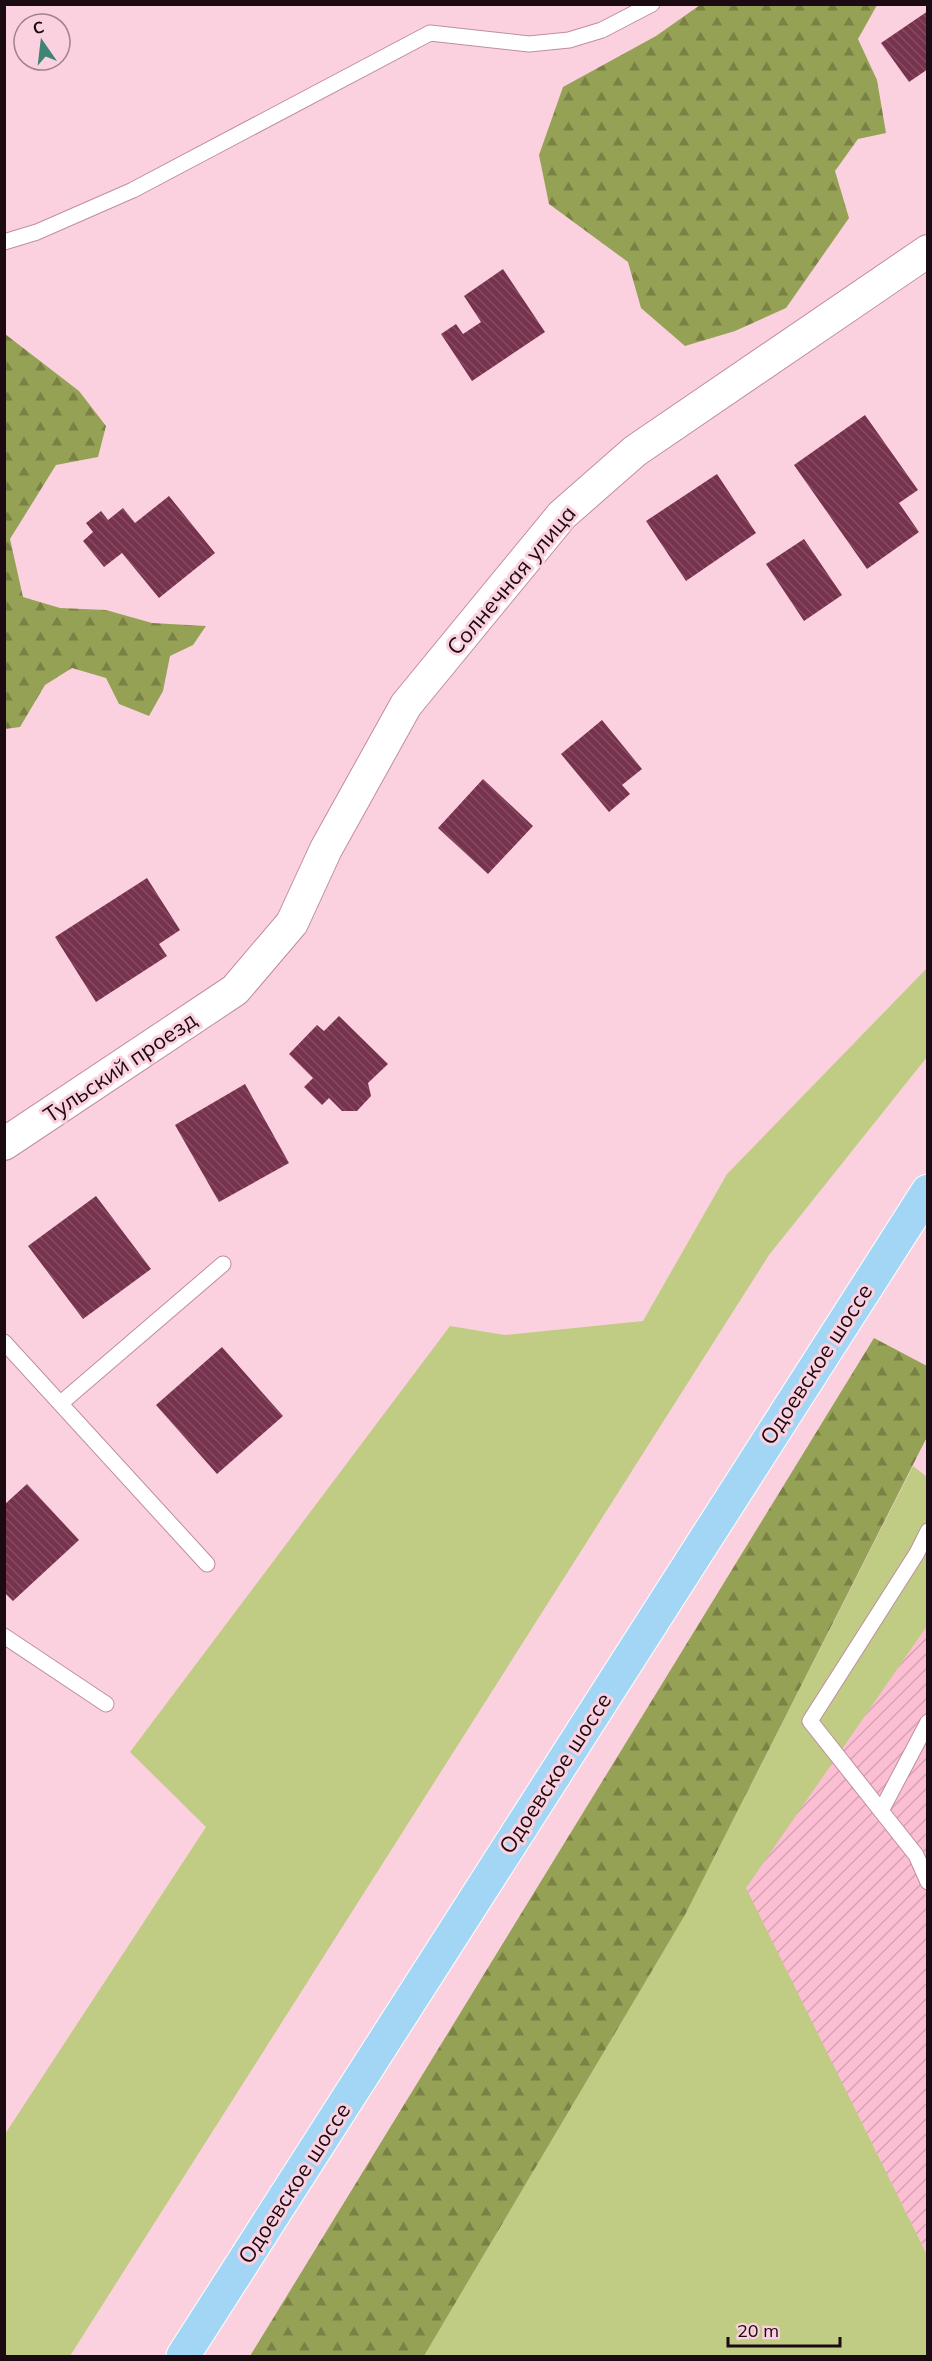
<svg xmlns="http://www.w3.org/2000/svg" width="932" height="2361" font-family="Mulish,sans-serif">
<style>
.industrial{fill:url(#industrial-furrows)}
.grass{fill:#c0cc83}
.forest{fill:url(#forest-firs)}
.building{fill:url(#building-back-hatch)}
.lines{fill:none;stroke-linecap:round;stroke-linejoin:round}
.lane-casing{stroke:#bf8e9f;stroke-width:17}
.street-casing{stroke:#bf8e9f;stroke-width:34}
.primary-casing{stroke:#fff;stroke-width:35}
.lane{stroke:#fff;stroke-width:15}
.street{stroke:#fff;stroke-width:32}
.primary{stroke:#a3d6f5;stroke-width:33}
.labels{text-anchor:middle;stroke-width:6;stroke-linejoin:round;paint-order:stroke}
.street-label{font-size:22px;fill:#1b0a11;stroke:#fcd1df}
</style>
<defs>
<pattern id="industrial-furrows" width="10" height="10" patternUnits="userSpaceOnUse" patternTransform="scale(1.5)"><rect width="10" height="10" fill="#fbbed3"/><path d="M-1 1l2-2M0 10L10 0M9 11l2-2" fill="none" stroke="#d7a2b4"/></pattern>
<pattern id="forest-firs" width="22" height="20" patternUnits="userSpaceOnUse" patternTransform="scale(1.5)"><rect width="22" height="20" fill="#95a154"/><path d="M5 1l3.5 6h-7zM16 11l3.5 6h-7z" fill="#798144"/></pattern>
<pattern id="building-back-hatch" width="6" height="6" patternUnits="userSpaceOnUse" patternTransform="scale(1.5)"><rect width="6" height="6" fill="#77324e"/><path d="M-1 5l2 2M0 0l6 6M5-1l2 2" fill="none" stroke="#854c63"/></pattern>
</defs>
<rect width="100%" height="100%" fill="#fcd1df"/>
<path class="industrial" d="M927 1626V2255L745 1888Z"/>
<path class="grass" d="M927 968V1057L769 1255 70 2356H5V2134L206 1827 130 1752 450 1326 505 1335 643 1321 727 1174Z
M913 1466 927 1477V1626L746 1888 927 2255V2356H424L685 1915Z"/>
<path class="forest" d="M700 5H877L858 39 877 80 886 133 858 139 835 171 849 218 786 308 735 331 685 346 641 308 628 262 549 204 539 155 563 87 656 36Z
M5 334 79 391 106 426 98 457 56 465 10 539 23 597 60 608 106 610 152 623 206 626 193 645 170 656 163 691 149 716 119 704 106 678 72 668 45 685 20 727 5 729Z
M874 1338 927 1366V1437L685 1915 424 2356H250Z"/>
<path class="building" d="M928 11V69L909 82 881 43Z
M503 269 545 332 472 381 441 334 456 324 463 334 481 322 464 296Z
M865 415 918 490 899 503 919 532 867 569 794 465Z
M717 474 756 533 686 581 646 521Z
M169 496 215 553 159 598 122 553 104 567 83 541 93 532 86 523 101 511 108 520 123 508 135 523Z
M804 539 842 595 804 621 766 564Z
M602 720 642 769 622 785 630 794 609 812 561 754Z
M483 779 533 826 488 874 438 828Z
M147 878 180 930 159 944 167 956 96 1002 55 937Z
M339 1016 388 1064 368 1083 371 1096 357 1111H342L329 1098 322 1105 304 1087 313 1078 289 1054 317 1025 324 1031Z
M245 1084 289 1163 219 1202 175 1125Z
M96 1196 151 1269 83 1319 28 1246Z
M222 1347 283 1416 217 1474 156 1405Z
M27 1484 79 1540 13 1601 4 1592V1505Z"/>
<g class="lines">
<g class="lane-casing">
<path id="lane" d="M4 242 37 232 133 190 430 33 529 44 569 40 602 30 652 4
M4 1342 207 1564
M61 1403 223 1264
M928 1531 917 1553 810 1721 916 1855 928 1882
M4 1636 106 1704
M881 1811 928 1722"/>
</g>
<g class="street-casing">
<path id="street" d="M4 1144 235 990 292 923 326 849 406 705 562 515 635 451 928 251"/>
</g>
<g class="primary-casing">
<path id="primary" d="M183 2356 928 1191"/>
</g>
<use href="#lane" class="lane"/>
<use href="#street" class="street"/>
<use href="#primary" class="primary"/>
</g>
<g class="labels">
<g class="street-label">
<text transform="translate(511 580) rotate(-50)" y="8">Солнечная улица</text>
<text transform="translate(120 1067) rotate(-34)" y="8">Тульский проезд</text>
<text transform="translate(816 1364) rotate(-57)" y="8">Одоевское шоссе</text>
<text transform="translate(555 1773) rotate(-57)" y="8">Одоевское шоссе</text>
<text transform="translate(294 2183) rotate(-57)" y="8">Одоевское шоссе</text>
</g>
</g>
<rect width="932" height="2361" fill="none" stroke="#1b0a11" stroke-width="12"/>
<g transform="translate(42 42) rotate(346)"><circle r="28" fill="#fcd1df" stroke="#a2818d" stroke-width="1.5"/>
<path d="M0-4.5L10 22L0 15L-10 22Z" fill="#418374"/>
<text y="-9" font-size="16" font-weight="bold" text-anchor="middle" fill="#1b0a11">С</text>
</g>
<path d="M728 2337v9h112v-9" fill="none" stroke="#1b0a11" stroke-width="3"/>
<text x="737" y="2337" font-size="18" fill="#1b0a11" stroke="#fcd1df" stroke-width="4.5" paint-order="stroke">20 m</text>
</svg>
